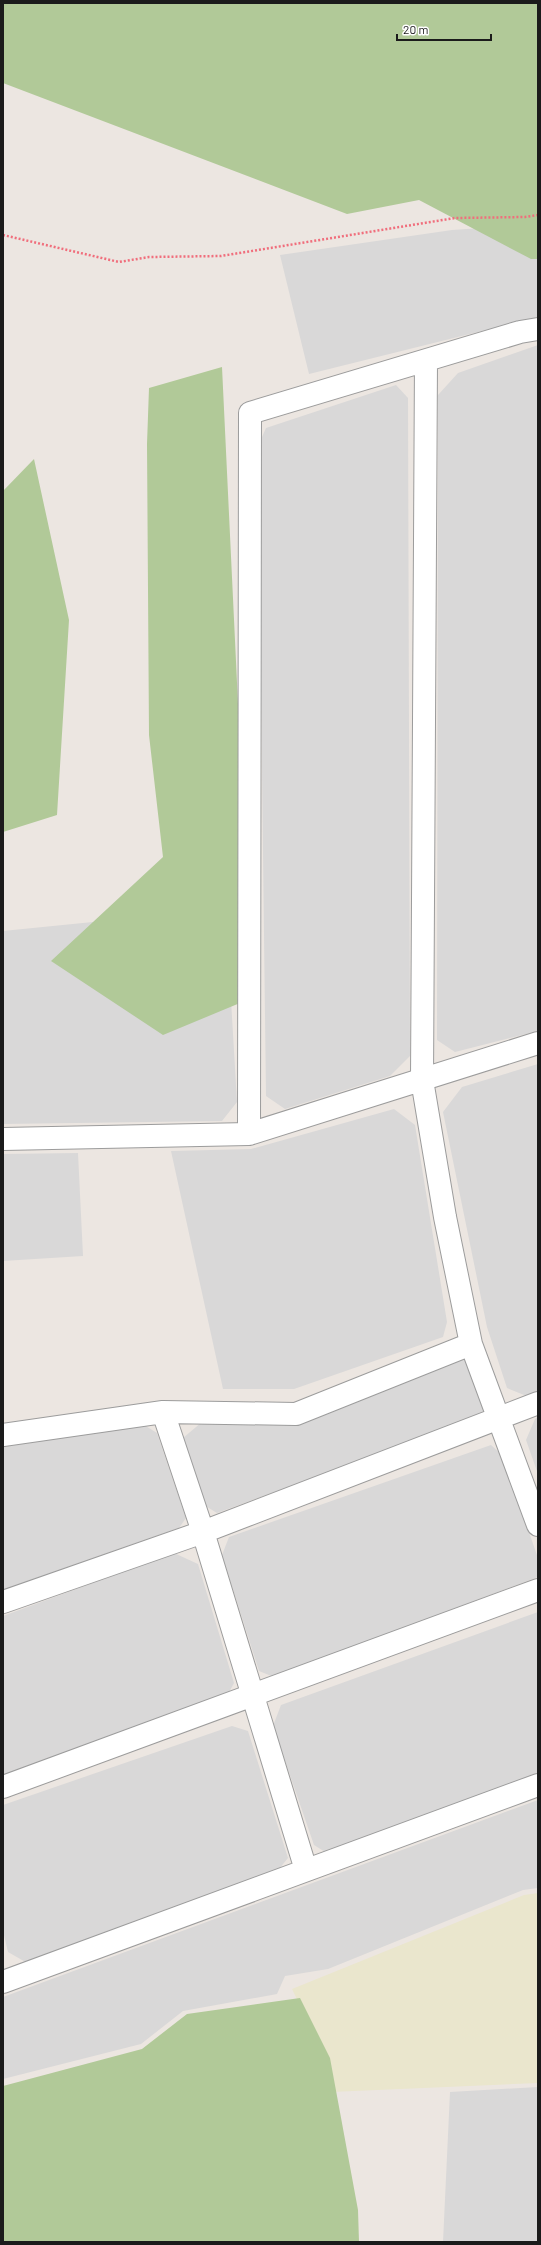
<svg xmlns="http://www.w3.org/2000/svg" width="541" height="2245" font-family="Barlow,sans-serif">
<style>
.residential{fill:#d9d8d8}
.farmland{fill:#eae6cd}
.forest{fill:#b1c998}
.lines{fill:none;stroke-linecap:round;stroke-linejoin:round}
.minor-casing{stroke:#9c9c9c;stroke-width:24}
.path{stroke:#f06e7c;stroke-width:2.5;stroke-dasharray:2 2;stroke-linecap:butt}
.minor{stroke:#fff;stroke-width:22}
</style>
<rect width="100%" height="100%" fill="#ece6e1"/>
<path class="residential" d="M497 227 538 253V317L309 374 280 255 452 230Z
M538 345V1031L455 1052 437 1040 438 395 458 373Z
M396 385 408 398 410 1056 390 1076 285 1109 266 1096 258 446 266 428Z
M113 920 230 983 237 1102 222 1121 3 1124V931Z
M538 1064V1391L529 1397 507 1388 487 1327 443 1112 462 1087Z
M394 1109 415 1125 447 1322 443 1337 294 1389H223L171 1151 251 1149Z
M78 1153 83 1256 3 1261V1154Z
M456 1357 468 1360 487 1405 479 1417 217 1513 204 1505 183 1438 202 1422 297 1420Z
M538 1417V1474L526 1440 535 1419Z
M144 1425 157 1433 186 1518 179 1528 3 1590V1447Z
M491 1445 502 1455 538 1558V1577L274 1677 259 1671 222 1555 229 1537Z
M174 1553 198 1564 234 1683 227 1696 3 1776V1616Z
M538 1612V1778L330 1855 314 1845 273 1726 281 1705Z
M232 1726 248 1731 288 1858 279 1869 29 1964 8 1952 3 1931V1805Z
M538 1800V1888L523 1890 328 1969 285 1976 277 1994 183 2011 141 2044 3 2079V1997Z
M538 2087V2242H443L450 2092Z"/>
<path class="farmland" d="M538 1893V2083L331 2092 322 2050 292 1989 524 1895Z"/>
<path class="forest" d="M3 3H538V259H531L419 200 347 214 3 83Z
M222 367 252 998 163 1035 51 961 163 857 149 735 147 444 149 388Z
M34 459 69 620 57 815 3 832V491Z
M300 1998 330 2058 358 2210 359 2242H3V2086L142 2049 187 2014Z"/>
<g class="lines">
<g class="minor-casing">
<path id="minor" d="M426 361 422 1080 445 1217 471 1344 538 1525
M249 1134 250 413 520 332 538 329
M3 1139 249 1134 538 1043
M163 1412 203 1532 306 1870
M3 1435 163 1412 296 1414 471 1344
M3 1602 203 1532 538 1403
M3 1787 538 1590
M3 1982 538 1785"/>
</g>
<path class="path" d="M3 235 119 262 149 257 221 256 455 218 525 217 538 215"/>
<use href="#minor" class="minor"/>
</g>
<rect width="541" height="2245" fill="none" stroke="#1b1b1b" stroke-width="8"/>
<path d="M397 34v6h94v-6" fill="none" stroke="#1b1b1b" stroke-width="2"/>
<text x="403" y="34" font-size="12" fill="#1b1b1b" stroke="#ffffff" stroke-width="3" paint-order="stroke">20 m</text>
</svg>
